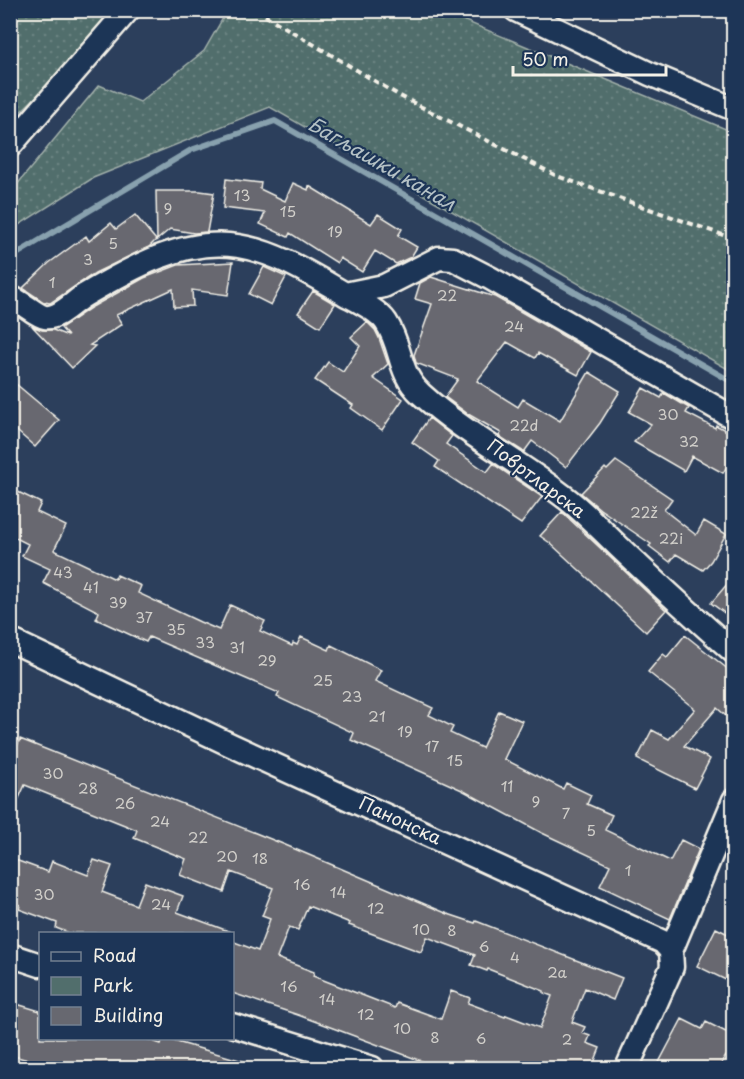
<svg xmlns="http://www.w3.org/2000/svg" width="744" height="1079" font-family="'Playpen Sans',sans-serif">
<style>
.green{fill:url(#green-dots);stroke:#a2b0aa;stroke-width:1.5}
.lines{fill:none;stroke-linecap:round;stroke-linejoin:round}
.stream{stroke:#88a1ae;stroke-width:6}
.building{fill:#676870;stroke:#f4f1e8;stroke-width:1.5;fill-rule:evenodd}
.minor-casing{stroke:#f4f1e8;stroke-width:27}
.path{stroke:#f4f1e8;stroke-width:4;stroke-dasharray:6 4.5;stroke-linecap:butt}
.minor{stroke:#1d3557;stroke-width:22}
.labels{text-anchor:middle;stroke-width:4.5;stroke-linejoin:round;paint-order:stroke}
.number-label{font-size:15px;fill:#d1cfca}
.street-label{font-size:18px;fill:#f4f1e8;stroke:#1d3557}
.water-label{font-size:20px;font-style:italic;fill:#b5c2c6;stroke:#1d3557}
</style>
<defs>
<pattern id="green-dots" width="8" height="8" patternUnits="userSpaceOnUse" patternTransform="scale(1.5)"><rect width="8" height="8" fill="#516e6c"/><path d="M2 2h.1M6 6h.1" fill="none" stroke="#6b8381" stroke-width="1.8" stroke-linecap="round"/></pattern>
</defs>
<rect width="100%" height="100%" fill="#2c3f5c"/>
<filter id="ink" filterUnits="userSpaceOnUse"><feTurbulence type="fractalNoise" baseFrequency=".0167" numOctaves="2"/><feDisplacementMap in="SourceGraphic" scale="12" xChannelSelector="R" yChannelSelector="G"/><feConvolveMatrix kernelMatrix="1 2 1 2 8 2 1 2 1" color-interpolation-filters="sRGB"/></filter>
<g filter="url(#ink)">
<path class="green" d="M11 10 111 11 54 79 11 121Z
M227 11H441L733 132V372L270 107 93 178 11 230V192L99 85 140 102 204 51Z"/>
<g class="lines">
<path class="stream" d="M10 258 191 150 275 121 734 383"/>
</g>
<path class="building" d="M226 179 261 183 260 189 285 201 293 183 308 190 309 186 371 224 378 214 402 229 398 236 417 247 411 257 396 264 375 251 362 272 340 258 337 263 290 233 288 237 260 224 265 213 223 208Z
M156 191H200L214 193 207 232 194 233 170 229 157 240Z
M135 215 156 240 149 247 95 273 50 303 44 302 23 288 49 263 86 236 89 241 111 223 116 229Z
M233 262 228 295 192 290 193 306 174 307 173 289 116 315 122 324 90 345 95 346 72 368 32 326 42 330H53L68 336 61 328 92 307 144 278 178 265Z
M264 267 286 277 271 305 249 294Z
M431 277 495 297 591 352 578 375 538 353 535 358 507 342 477 381 518 407 523 399 560 421 589 372 620 391 600 423 566 467 532 441 524 452 499 436 501 433 468 414 445 397 458 379 416 363 414 355 432 304 415 299 420 283Z
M313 291 335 304 320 327 298 313Z
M367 322 375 330 379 338 388 364 373 378 403 399 382 430 351 408 353 405 315 380 328 362 343 372 360 346 351 337Z
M10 379 59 420 35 447 10 425Z
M643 388 661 398 664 393 689 408 686 413 715 428 716 425 734 435V455L723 473 692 456 684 471 634 442 651 424 629 412Z
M429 418 452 436 446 444 487 472 493 464 542 497 521 524 435 467 439 461 412 442Z
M616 461 672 499 664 510 696 535 704 521 726 534 711 561 703 570 676 554 670 562 649 546 651 544 600 509 581 493 605 468 607 470Z
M18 492 41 503 37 512 66 526 54 550 115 579 117 575 141 586 138 593 200 622 219 630 230 605 265 621 260 631 292 646 293 643 297 645 301 637 329 650 331 645 381 670 375 681 433 708 429 715 453 727 450 733 482 748 499 711 522 721 504 759 563 789 566 783 591 795 587 804 612 815 605 830 670 861 681 840 699 849 670 919 600 886 610 865 542 833 462 790 351 740 354 733 277 697 279 693 149 637 146 642 96 619 99 612 43 583 50 569 22 556 28 544 10 535V493L16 496Z
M562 512 666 610 646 632 550 543 540 536Z
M734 576V620L711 603Z
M685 635 734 674V723L717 708 684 746 710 759 695 788 637 759 652 730 669 739 695 709 648 672 663 654 667 657Z
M20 739 283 844 448 914 475 923 476 921 622 978 613 1000 585 988 572 1022 585 1027 582 1033 590 1036 587 1043 600 1048 592 1068H440L298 1015 232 993V941L258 951 270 919 262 916 273 888 231 872 224 892 180 875 186 859 134 838 137 830 25 785 10 818V764ZM308 906 350 923 349 925 421 952 427 937 475 955 471 965 487 971 488 969 544 991V993L552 996 540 1028 506 1015 505 1017 468 1003 470 998 451 991 441 1019 397 1003 395 1008 313 976 314 972 277 958 289 927 298 930Z
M10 858 48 872 52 861 88 875 94 860 112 866 102 892 136 905 145 882 183 896 177 912 231 932V933H69L56 928 57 923 19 909 20 905 10 901Z
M716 928 734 937V984L697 966Z
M10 1002 40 1011V1038H143L161 1044 163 1038 250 1063 249 1068H57L10 1055Z
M682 1019 702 1029 706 1022 734 1036V1060L726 1056 719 1068H656Z"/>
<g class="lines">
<g class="minor-casing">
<path id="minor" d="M516 10 650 74 734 109
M10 146 128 10
M345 294 384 286 439 258 453 259 490 278 734 418
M10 297C21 301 37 316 45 317 59 319 74 301 85 295 129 269 184 237 238 246 277 252 312 275 345 294 358 301 378 310 386 322 403 348 397 372 421 394 464 433 516 460 562 495 583 510 601 530 619 547 657 583 695 618 734 652
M10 640 231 745 663 942 671 951 672 967 627 1068
M671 951 734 800
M10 955 40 965
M232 1025 372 1068"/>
</g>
<path class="path" d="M256 10 400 96 557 176 734 239"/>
<use href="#minor" class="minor"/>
</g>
</g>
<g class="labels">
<g class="number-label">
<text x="242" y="201">13</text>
<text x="168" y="214">9</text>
<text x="288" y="217">15</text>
<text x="335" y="237">19</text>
<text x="113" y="249">5</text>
<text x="88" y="265">3</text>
<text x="52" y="288">1</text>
<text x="447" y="301">22</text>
<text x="514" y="332">24</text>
<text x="668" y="420">30</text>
<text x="524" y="431">22d</text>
<text x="689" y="447">32</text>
<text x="644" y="518">22ž</text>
<text x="671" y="544">22i</text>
<text x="63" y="578">43</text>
<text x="91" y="593">41</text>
<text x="118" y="608">39</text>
<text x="144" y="623">37</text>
<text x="176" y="635">35</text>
<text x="205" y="648">33</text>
<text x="237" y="653">31</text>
<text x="267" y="666">29</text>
<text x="323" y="686">25</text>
<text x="352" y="702">23</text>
<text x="377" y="722">21</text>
<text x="405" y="737">19</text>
<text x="432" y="752">17</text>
<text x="455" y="766">15</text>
<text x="53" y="779">30</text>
<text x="507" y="792">11</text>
<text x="88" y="794">28</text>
<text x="536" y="807">9</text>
<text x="125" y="809">26</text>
<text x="566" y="819">7</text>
<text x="160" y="827">24</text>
<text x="591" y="836">5</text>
<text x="198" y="843">22</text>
<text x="227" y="862">20</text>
<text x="260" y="864">18</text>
<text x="628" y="876">1</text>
<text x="302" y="890">16</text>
<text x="338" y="898">14</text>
<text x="44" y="900">30</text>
<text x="161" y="910">24</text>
<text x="376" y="914">12</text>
<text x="421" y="935">10</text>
<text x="452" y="936">8</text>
<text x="484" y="952">6</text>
<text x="515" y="963">4</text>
<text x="557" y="978">2a</text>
<text x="289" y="992">16</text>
<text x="327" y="1005">14</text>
<text x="366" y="1020">12</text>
<text x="402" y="1034">10</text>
<text x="435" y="1043">8</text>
<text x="481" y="1044">6</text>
<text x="567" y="1045">2</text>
</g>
<g class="street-label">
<text transform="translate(536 479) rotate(37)" y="6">Повртларска</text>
<text transform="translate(400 821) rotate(25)" y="6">Панонска</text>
</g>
<g class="water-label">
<text transform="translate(382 164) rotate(30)" y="7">Багљашки канал</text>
</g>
</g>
<rect width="744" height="1079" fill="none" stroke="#1d3557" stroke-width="36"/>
<rect x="18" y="18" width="708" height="1043" fill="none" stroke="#f4f1e8" stroke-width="2" filter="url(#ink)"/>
<rect x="39" y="932" width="195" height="108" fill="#1d3557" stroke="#738091" stroke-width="1.5"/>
<rect x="51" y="952" width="30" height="9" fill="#1d3557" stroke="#738091" stroke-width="1.5"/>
<text x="93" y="962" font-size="18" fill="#f4f1e8">Road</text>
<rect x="51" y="977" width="30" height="18" fill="#516e6c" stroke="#738091" stroke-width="1.5"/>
<text x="93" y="992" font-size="18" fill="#f4f1e8">Park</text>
<rect x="51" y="1007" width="30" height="18" fill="#676870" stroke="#738091" stroke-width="1.5"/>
<text x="93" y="1022" font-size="18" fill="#f4f1e8">Building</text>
<path d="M513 66v9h153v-9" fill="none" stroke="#f4f1e8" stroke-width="3"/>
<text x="522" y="66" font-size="18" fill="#f4f1e8" stroke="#1d3557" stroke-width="4.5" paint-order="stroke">50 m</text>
</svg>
